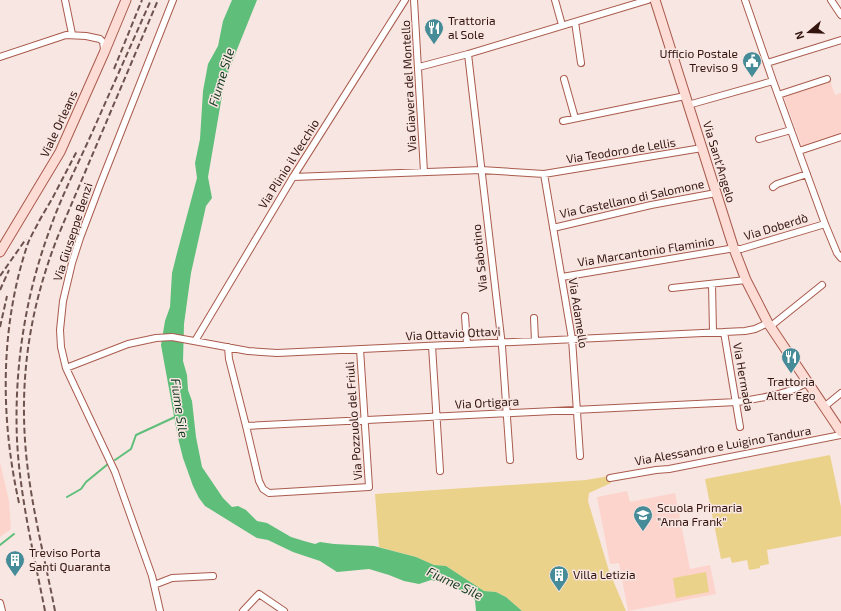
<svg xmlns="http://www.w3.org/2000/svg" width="841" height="611" font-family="'Exo 2',sans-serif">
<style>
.built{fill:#fcd4cc}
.green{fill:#ebd28a}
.water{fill:#5ebe7a}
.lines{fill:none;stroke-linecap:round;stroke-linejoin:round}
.stream{stroke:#5ebe7a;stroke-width:2}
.street-casing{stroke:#aa5b4d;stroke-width:8}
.secondary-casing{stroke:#aa5b4d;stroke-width:11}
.street{stroke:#fff;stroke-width:6}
.secondary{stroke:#fddcd6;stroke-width:9}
.rail{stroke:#6e524d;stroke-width:2;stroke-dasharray:6 3;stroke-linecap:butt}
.labels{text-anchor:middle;stroke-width:3;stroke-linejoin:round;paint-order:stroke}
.poi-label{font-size:12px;fill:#34140f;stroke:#f8e6e2;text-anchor:start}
.street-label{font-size:12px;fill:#34140f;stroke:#f8e6e2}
.water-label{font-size:13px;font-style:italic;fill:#143c21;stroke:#f8e6e2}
</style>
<rect width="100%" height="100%" fill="#f8e6e2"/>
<path class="built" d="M830 80 835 95 841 93V139L804 152 784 97Z
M0 462 9 501 11 529 0 537Z
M627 491 630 502 675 493 690 569 710 565 716 594 628 611 619 563 610 564 597 497Z"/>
<path class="green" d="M830 455 841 507V536L767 550 769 564 760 566V568L749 570 747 560 732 563 730 557 721 559 705 479Z
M609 476 611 483 589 493 588 501 609 571 626 611H522L506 597 496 592 484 591 446 566 434 565 416 557 379 547 375 494 586 480Z
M706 572 709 592 676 598 673 578Z"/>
<path class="water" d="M232 0H257L236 52 224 84 208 177 212 198 206 206 191 273 184 324 183 361 187 375 188 390 192 401 196 437 202 467 223 498 232 507 238 506 246 510 257 521 267 523 291 537 304 541 315 544 320 542 334 544 374 546 416 557 434 565 446 566 484 591 496 592 506 597 522 611H476L475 600 469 594 442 582 431 580 419 584 404 581 389 575 369 569 337 572 320 561 293 552 268 540 257 538 205 506 199 498 193 486 183 458 178 438 161 345 165 321 170 307 172 273 177 253 197 178 195 163 200 139 203 91 208 64 218 46 223 21Z"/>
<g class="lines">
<path class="stream" d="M115 460 131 449 136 435 175 417
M67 497 81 489 86 482 108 464
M0 545 14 534"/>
<g class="street-casing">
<path id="street" d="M65 0 72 34
M414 0 424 172
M555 0 562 25
M745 0 773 81 825 224 837 253 841 258
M831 0 841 15
M575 22 581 63
M468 54 502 346 510 460
M0 57 66 35 86 36 100 39 103 42 104 49
M767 63 841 40
M419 67 468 54 648 0
M564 79 575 118
M778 95 827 79
M688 105 773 81
M563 121 685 96
M759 139 791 130
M799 151 841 137
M544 174 572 339 580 456
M293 177 481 170 544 174 702 148
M773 187 777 184 807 174
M553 228 651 205 716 193
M562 277 729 249H741L825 224
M712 284 713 332
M672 288 746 280
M465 316 467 344
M534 318 535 341
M771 326 822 285
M724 332 740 427
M195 341 293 177 405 0
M432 346 440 471
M228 347 229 359 246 426 737 402C760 398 787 395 808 382
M66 368 128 344 156 338 172 337 248 351 277 353 745 331 755 329 768 323
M824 407 841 393
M246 426 259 481 263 489 269 493 369 487 360 349
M610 478 656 470 669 469 841 435
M154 585 172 578 213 576
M0 603 2 611
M160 611 152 576 115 472 66 368 61 347 60 330 63 301 72 263 80 238 100 185 173 0
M243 611 259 594 284 611"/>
</g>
<g class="secondary-casing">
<path id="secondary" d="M655 0 734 249 746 280 768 323 841 432
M0 252 60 152 104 53 126 0"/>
</g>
<use href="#street" class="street"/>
<use href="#secondary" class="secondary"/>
<path class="rail" d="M114 69 142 0
M39 221 52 199 77 151
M0 276 26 239
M0 290 9 270
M0 327 7 296
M19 503C0 417 0 326 28 243 32 234 37 225 42 216
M45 611C34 555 20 498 17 440 14 369 25 296 50 229 61 197 77 166 91 135 111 90 131 45 151 0
M55 611C45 559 31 506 26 453 19 377 30 307 58 236L158 0"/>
</g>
<defs>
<g id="restaurant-pin" transform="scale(1)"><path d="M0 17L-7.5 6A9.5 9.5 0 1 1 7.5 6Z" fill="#468b98" stroke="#f8e6e2"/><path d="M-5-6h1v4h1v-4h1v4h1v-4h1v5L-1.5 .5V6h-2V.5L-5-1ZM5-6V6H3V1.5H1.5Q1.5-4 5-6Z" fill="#fff"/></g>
<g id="civic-pin" transform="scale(1)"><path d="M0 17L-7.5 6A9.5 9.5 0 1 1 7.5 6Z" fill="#468b98" stroke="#f8e6e2"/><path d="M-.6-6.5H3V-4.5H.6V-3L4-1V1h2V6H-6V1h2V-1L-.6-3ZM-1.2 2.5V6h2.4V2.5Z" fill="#fff"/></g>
<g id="school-pin" transform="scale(1)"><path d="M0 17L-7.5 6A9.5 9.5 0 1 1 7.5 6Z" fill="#468b98" stroke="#f8e6e2"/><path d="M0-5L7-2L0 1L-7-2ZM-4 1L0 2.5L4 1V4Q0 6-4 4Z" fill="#fff"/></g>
<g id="building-pin" transform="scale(1)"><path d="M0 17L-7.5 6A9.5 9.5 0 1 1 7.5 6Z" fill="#468b98" stroke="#f8e6e2"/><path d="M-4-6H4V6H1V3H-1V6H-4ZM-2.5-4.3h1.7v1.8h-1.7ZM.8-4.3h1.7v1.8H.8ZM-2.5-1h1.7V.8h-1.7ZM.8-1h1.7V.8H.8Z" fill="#fff"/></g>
</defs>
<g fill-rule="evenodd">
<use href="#restaurant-pin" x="434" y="28"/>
<use href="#civic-pin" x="752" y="61"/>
<use href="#restaurant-pin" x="791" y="357"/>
<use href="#school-pin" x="643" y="515"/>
<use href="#building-pin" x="15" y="560"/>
<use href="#building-pin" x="559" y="575"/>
</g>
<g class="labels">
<g class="poi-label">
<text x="448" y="25">Trattoria<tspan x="448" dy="14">al Sole</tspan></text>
<text x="738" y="58" text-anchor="end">Ufficio Postale<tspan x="738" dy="14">Treviso 9</tspan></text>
<text x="791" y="386" text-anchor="middle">Trattoria<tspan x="791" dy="14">Alter Ego</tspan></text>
<text x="657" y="512">Scuola Primaria<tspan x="657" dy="14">"Anna Frank"</tspan></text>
<text x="29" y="557">Treviso Porta<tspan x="29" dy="14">Santi Quaranta</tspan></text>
<text x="573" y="579">Villa Letizia</text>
</g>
<g class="street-label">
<text transform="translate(409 86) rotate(-93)" y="4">Via Giavera del Montello</text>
<text transform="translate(59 124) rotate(-65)" y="4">Viale Orleans</text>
<text transform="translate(621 151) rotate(-9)" y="4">Via Teodoro de Lellis</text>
<text transform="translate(719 162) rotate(73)" y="4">Via Sant'Angelo</text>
<text transform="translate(289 164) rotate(-58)" y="4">Via Plinio il Vecchio</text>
<text transform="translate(632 199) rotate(-12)" y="4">Via Castellano di Salomone</text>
<text transform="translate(776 227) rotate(-17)" y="4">Via Doberdò</text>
<text transform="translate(73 232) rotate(-72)" y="4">Via Giuseppe Benzi</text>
<text transform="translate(646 252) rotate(-9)" y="4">Via Marcantonio Flaminio</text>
<text transform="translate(480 258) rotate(-96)" y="4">Via Sabotino</text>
<text transform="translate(578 313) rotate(81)" y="4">Via Adamello</text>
<text transform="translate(453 334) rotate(-3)" y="4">Via Ottavio Ottavi</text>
<text transform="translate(743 377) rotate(80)" y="4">Via Hermada</text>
<text transform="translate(487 403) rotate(-3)" y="4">Via Ortigara</text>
<text transform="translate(354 421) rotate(-94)" y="4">Via Pozzuolo del Friuli</text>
<text transform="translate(723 446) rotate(-10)" y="4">Via Alessandro e Luigino Tandura</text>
</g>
<g class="water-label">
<text transform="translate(221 77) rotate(-73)" y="5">Fiume Sile</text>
<text transform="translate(180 408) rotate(82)" y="5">Fiume Sile</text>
<text transform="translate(455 583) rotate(25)" y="5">Fiume Sile</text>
</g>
</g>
<g transform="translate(809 32) rotate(251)" stroke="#f8e6e2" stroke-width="3" paint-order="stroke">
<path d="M0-3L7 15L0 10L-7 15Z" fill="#34140f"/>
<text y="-6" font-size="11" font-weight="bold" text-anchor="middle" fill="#34140f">N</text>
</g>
</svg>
